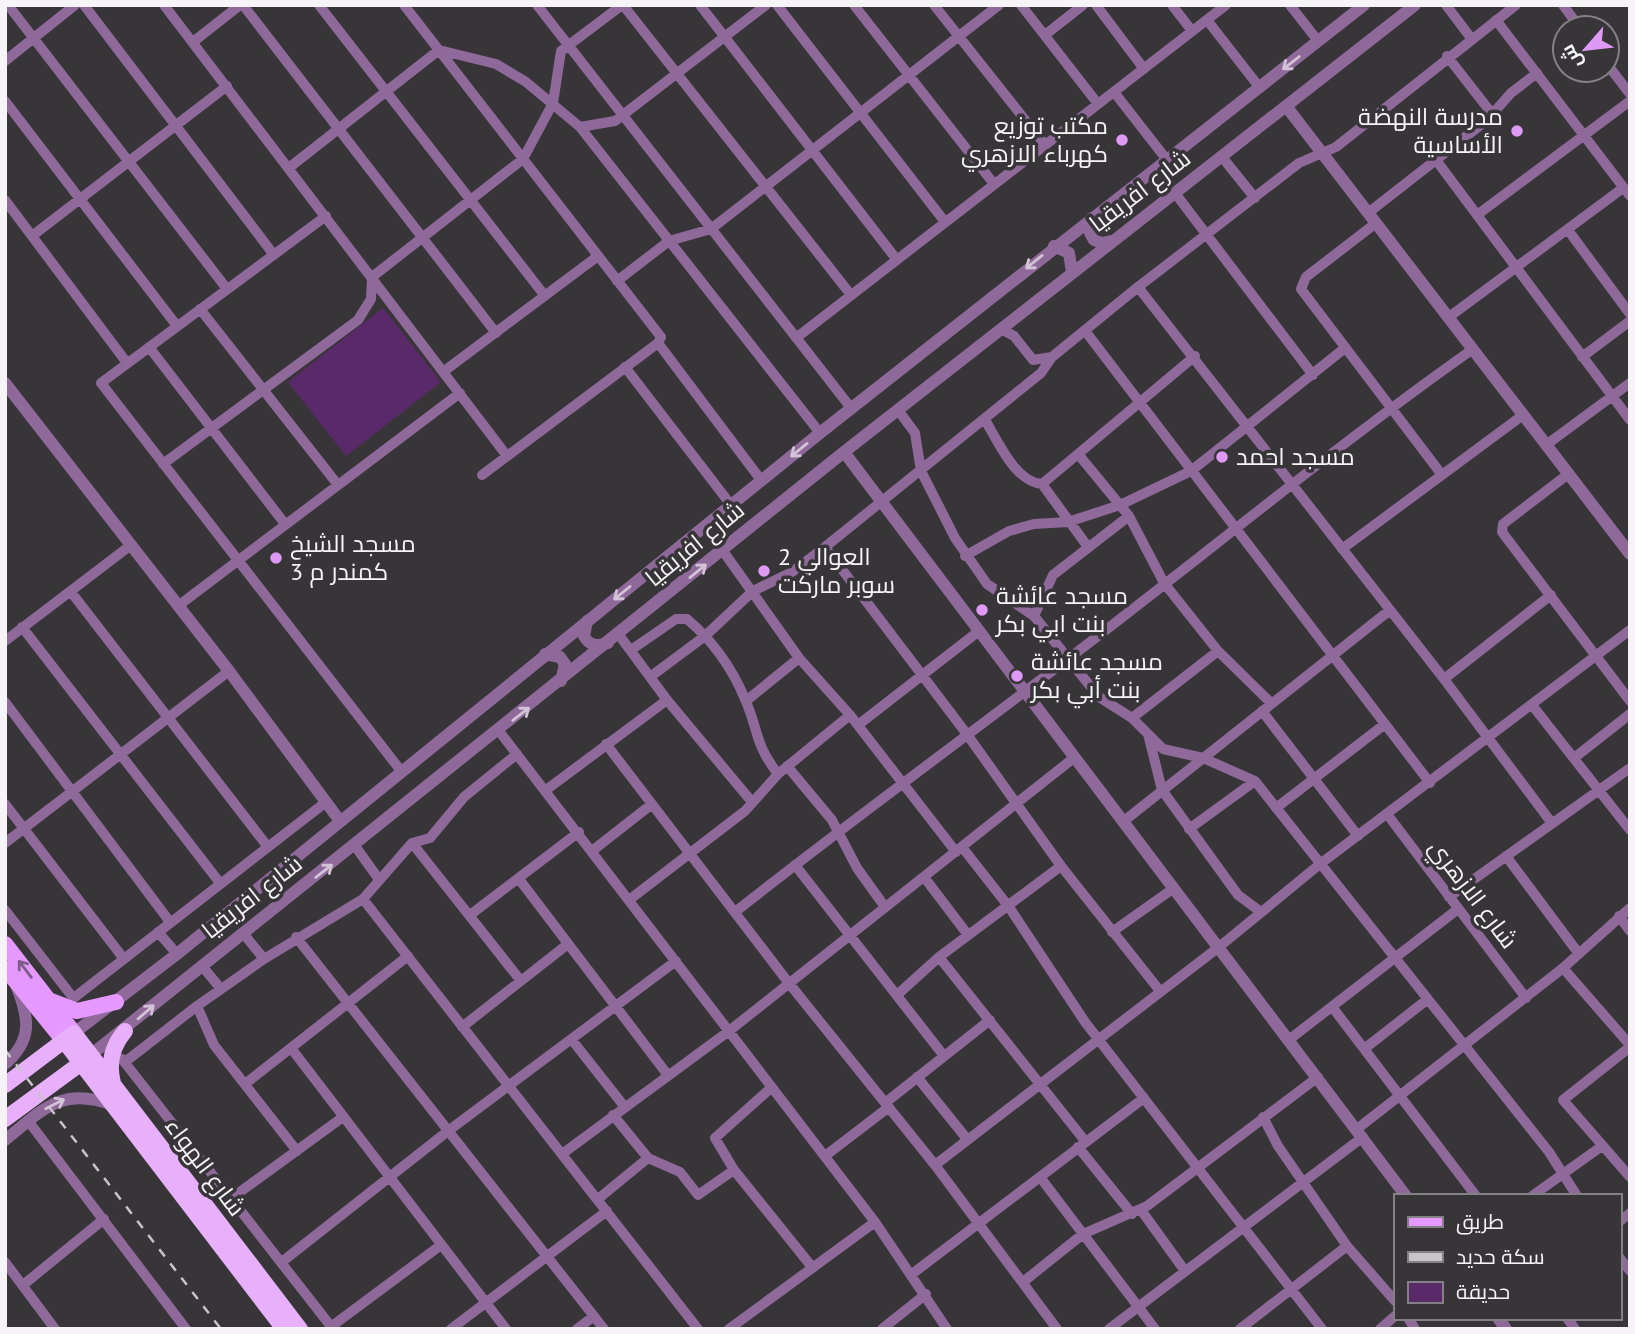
<svg xmlns="http://www.w3.org/2000/svg" width="1635" height="1334" font-family="'PT Sans',Cairo,sans-serif">
<style>
.green{fill:#5a2969}
.lines{fill:none;stroke-linecap:round;stroke-linejoin:round}
.minor{stroke:#8e699a;stroke-width:10}
.tertiary{stroke:#8e699a;stroke-width:12}
.primary{stroke:#e598fd;stroke-width:16}
.trunk{stroke:#e8affa;stroke-width:16}
.rail{stroke:#c7c5c7;stroke-width:2.5;stroke-dasharray:9 9;stroke-linecap:butt}
.oneway{stroke:#d2c3d6}
.oneway2{stroke:#7d5d87}
.poi-dot{fill:#dd99f3;stroke:#373538;stroke-width:2.5}
.labels{text-anchor:middle;stroke-width:7;stroke-linejoin:round;paint-order:stroke}
.poi-label{font-size:24px;fill:#f6f4f6;stroke:#373538;text-anchor:start}
.street-label{font-size:24px;fill:#f6f4f6;stroke:#373538}
</style>
<rect width="100%" height="100%" fill="#373538"/>
<path class="green" d="M383 308 441 382 346 456 288 382Z"/>
<g class="lines">
<path class="minor" d="M8 5 227 289
M84 5 274 255
M164 5 507 456
M243 5 496 333
M319 5 545 296
M404 5 661 337 658 343 482 475
M537 5 851 408
M623 5 851 295
M700 5 897 260
M777 5 945 222
M854 5 994 184
M934 5 1045 145
M1021 5 1098 104
M1096 5 1144 69
M1172 5 1192 31
M1290 5 1318 41
M1446 5 1471 38
M1563 5 1580 28
M1207 20 1260 88
M1496 20 1630 196
M1045 35 1083 5
M193 42 240 5
M1447 56 1493 115
M5 61 75 5
M1607 64 1630 94
M1114 92 1167 160
M5 101 177 326
M580 127 615 121 766 5
M1222 157 1255 198
M1436 160 1630 420
M290 167 439 50 496 64 526 82 580 127 820 433
M1175 193 1313 375
M5 200 127 363
M1368 213 1487 120 1511 93 1537 73
M1477 215 1630 101
M326 216 101 383 401 771
M1376 223 1306 277 1301 289 1442 475
M1568 230 1630 314
M32 236 227 86
M617 281 669 241 711 229 999 5
M1138 287 1444 679 1551 822
M200 309 338 485
M1449 317 1623 188
M1001 329 1014 336 1033 360 1052 357
M1086 332 1430 783
M796 338 1226 5
M658 343 761 480
M149 347 285 524
M1582 357 1630 321
M625 367 731 505
M443 372 598 256
M898 410 915 433 921 471 955 538 987 584 1034 616 1099 697 1132 718 1163 749 1203 758 1255 781 1549 1152 1577 1196
M985 420C998 441 1015 482 1042 484L1088 547
M1546 445 1630 383
M1078 454 1195 356
M163 464 358 320 371 299 372 277 523 159 553 103 561 51 622 5
M1567 475 1503 524 1502 532 1630 701
M1042 484 1078 454 1129 516 1164 583 1218 651 1271 703
M825 547 966 733 1061 866 1160 991
M1342 549 1523 415
M723 551 799 658 850 715 956 852
M965 556 1009 531 1034 524 1068 522 1120 505 1191 471 1345 348
M71 592 268 847
M178 606 460 393
M1034 616 1053 575 1129 516
M22 627 220 883
M619 635 667 700 752 802
M5 641 131 545
M631 650 676 619H687C713 641 732 668 745 699 759 731 754 743 778 774
M650 677 705 636 753 591 792 572 825 547 1041 373 1052 357 1138 287 1299 163 1336 147 1516 5
M1444 679 1551 595
M746 701 799 658
M5 702 170 922
M1532 705 1630 830
M1262 711 1358 836
M1132 718 1218 651
M858 725 979 631
M499 731 875 1222 947 1329
M1148 734 1162 790 1238 895 1261 912
M606 744 788 982 935 1165 1057 1329
M1574 758 1630 714
M787 766 832 820 857 868 885 907
M546 790 667 700
M5 804 124 959
M1276 808 1385 724
M1387 814 1526 998
M1124 821 1390 610
M1189 829 1255 781
M5 843 229 671
M412 843 521 981
M355 846 378 878
M962 847 1009 907 1085 1022 1322 1329
M592 851 652 804
M1506 856 1579 954
M795 865 944 1056
M924 877 968 935
M519 879 667 1074
M1449 897 1630 768
M363 899 698 1329
M629 900 745 811 778 774 850 715
M5 910 71 995 75 997 326 802
M735 912C854 818 977 729 1098 636 1223 540 1344 440 1473 349
M470 915 579 832
M1619 916 1630 931
M158 932 177 954
M1112 932 1174 888
M243 933 264 959
M296 937 604 1329
M939 957 1085 1141
M202 966 221 989
M1563 968 1630 1045
M897 995 939 957 1061 866
M197 1006 214 1045 297 1151
M1333 1008 1476 1196
M462 1027 568 944
M1290 1039 1458 909
M572 1040 624 1106
M1630 1047 1563 1100 1630 1177
M291 1048 506 1329
M1364 1049 1428 999
M122 1059 333 1329
M125 1062 197 1006 264 959 363 899 412 843 430 838 464 797 517 754
M917 1077 967 1139
M245 1084 408 956
M772 1087 715 1138 734 1170 812 1267
M885 1103 990 1020
M613 1115 648 1158 680 1172 698 1195 734 1170
M1263 1117 1278 1146 1347 1246 1395 1301
M29 1122 186 1329
M1357 1129 1563 968 1630 908
M1078 1147 1132 1214
M562 1154 729 1031 1075 757
M825 1156 889 1107
M935 1165 1219 947 1320 864 1630 630
M1040 1177 1155 1329
M1532 1196 1602 1146
M233 1197 343 1117
M598 1199 648 1158
M1141 1210 1185 1271
M1619 1222 1630 1213
M1619 1257 1630 1271
M283 1261 448 1131 676 961
M5 1262 55 1329
M912 1274 1144 1098
M1023 1282 1083 1234 1147 1206 1318 1077
M23 1285 104 1219
M1408 1318 1415 1329
M1567 1318 1575 1329
M332 1326 441 1245
M451 1329 607 1211
M577 1329 594 1316
M729 1329 875 1222
M882 1329 926 1294
M1109 1329 1363 1137
M1240 1329 1347 1246
M1380 1329 1395 1316"/>
<path class="tertiary" d="M1286 106 1630 554
M1092 218 1090 233 1094 240 1102 243 1111 241
M1054 246 1069 253 1072 272
M5 383 229 671 340 821
M844 452 1406 1196
M587 621 584 636C590 647 598 646 608 643
M545 654 560 657 565 664 561 681
M74 1033 177 954 820 433 1364 5
M92 1054 844 452 1415 5
M5 1064C33 1040 29 1018 17 987
M5 1140C44 1109 61 1086 113 1105
M1498 1318 1506 1329"/>
<path class="primary" d="M5 944 74 1033
M5 968 64 1041
M51 1001 77 1011 116 1002"/>
<path class="trunk" d="M64 1041 284 1329
M113 1083C108 1064 112 1046 125 1031
M5 1085 74 1033 300 1329
M5 1119 88 1058"/>
<path class="rail" d="M5 1050 221 1329"/>
</g>
<defs><path id="oneway-shaft" d="M-6 0H5M1.5-3L5.5 0L1.5 3" fill="none" stroke-width="1.6" stroke-linecap="round" stroke-linejoin="round" transform="scale(1.75)"/></defs>
<g class="oneway">
<use href="#oneway-shaft" transform="translate(1291 63) rotate(142)"/>
<use href="#oneway-shaft" transform="translate(1034 262) rotate(141)"/>
<use href="#oneway-shaft" transform="translate(799 450) rotate(141)"/>
<use href="#oneway-shaft" transform="translate(698 571) rotate(-39)"/>
<use href="#oneway-shaft" transform="translate(622 593) rotate(141)"/>
<use href="#oneway-shaft" transform="translate(521 714) rotate(-38)"/>
<use href="#oneway-shaft" transform="translate(324 871) rotate(-38)"/>
<use href="#oneway-shaft" transform="translate(146 1012) rotate(-41)"/>
<use href="#oneway-shaft" transform="translate(55 1104) rotate(-27)"/>
</g>
<use class="oneway2" href="#oneway-shaft" transform="translate(25 969) rotate(-127)"/>
<g class="poi-dot">
<circle cx="1517" cy="131" r="7"/>
<circle cx="1122" cy="140" r="7"/>
<circle cx="1222" cy="457" r="7"/>
<circle cx="276" cy="558" r="7"/>
<circle cx="764" cy="571" r="7"/>
<circle cx="982" cy="610" r="7"/>
<circle cx="1017" cy="676" r="7"/>
</g>
<g class="labels">
<g class="poi-label">
<text x="1503" y="125" text-anchor="end">مدرسة النهضة<tspan x="1503" dy="28">الأساسية</tspan></text>
<text x="1108" y="134" text-anchor="end">مكتب توزيع<tspan x="1108" dy="28">كهرباء الازهري</tspan></text>
<text x="1236" y="465">مسجد احمد</text>
<text x="290" y="552">مسجد الشيخ<tspan x="290" dy="28">كمندر م 3</tspan></text>
<text x="778" y="565">العوالي 2<tspan x="778" dy="28">سوبر ماركت</tspan></text>
<text x="996" y="604">مسجد عائشة<tspan x="996" dy="28">بنت ابي بكر</tspan></text>
<text x="1031" y="670">مسجد عائشة<tspan x="1031" dy="28">بنت أبي بكر</tspan></text>
</g>
<g class="street-label">
<text transform="translate(1140 191) rotate(-37)" y="8">شارع افريقيا</text>
<text transform="translate(695 544) rotate(-39)" y="8">شارع افريقيا</text>
<text transform="translate(1473 894) rotate(53)" y="8">شارع الازهري</text>
<text transform="translate(252 897) rotate(-38)" y="8">شارع افريقيا</text>
<text transform="translate(205 1167) rotate(53)" y="8">شارع الهواء</text>
</g>
</g>
<rect width="1635" height="1334" fill="none" stroke="#f6f4f6" stroke-width="14"/>
<rect x="1394" y="1194" width="228" height="126" fill="#373538" stroke="#838184" stroke-width="2"/>
<rect x="1408" y="1217" width="35" height="10" fill="#e598fd" stroke="#838184" stroke-width="2"/>
<text x="1456" y="1229" font-size="21" fill="#f6f4f6">طريق</text>
<rect x="1408" y="1252" width="35" height="10" fill="#c7c5c7" stroke="#838184" stroke-width="2"/>
<text x="1456" y="1264" font-size="21" fill="#f6f4f6">سكة حديد</text>
<rect x="1408" y="1282" width="35" height="21" fill="#5a2969" stroke="#838184" stroke-width="2"/>
<text x="1456" y="1299" font-size="21" fill="#f6f4f6">حديقة</text>
<g transform="translate(1586 49) rotate(242)"><circle r="33" fill="#373538" stroke="#838184" stroke-width="2"/>
<path d="M0-5L12 26L0 18L-12 26Z" fill="#dd99f3"/>
<text y="-10" font-size="19" font-weight="bold" text-anchor="middle" fill="#f6f4f6">ش</text>
</g>
</svg>
